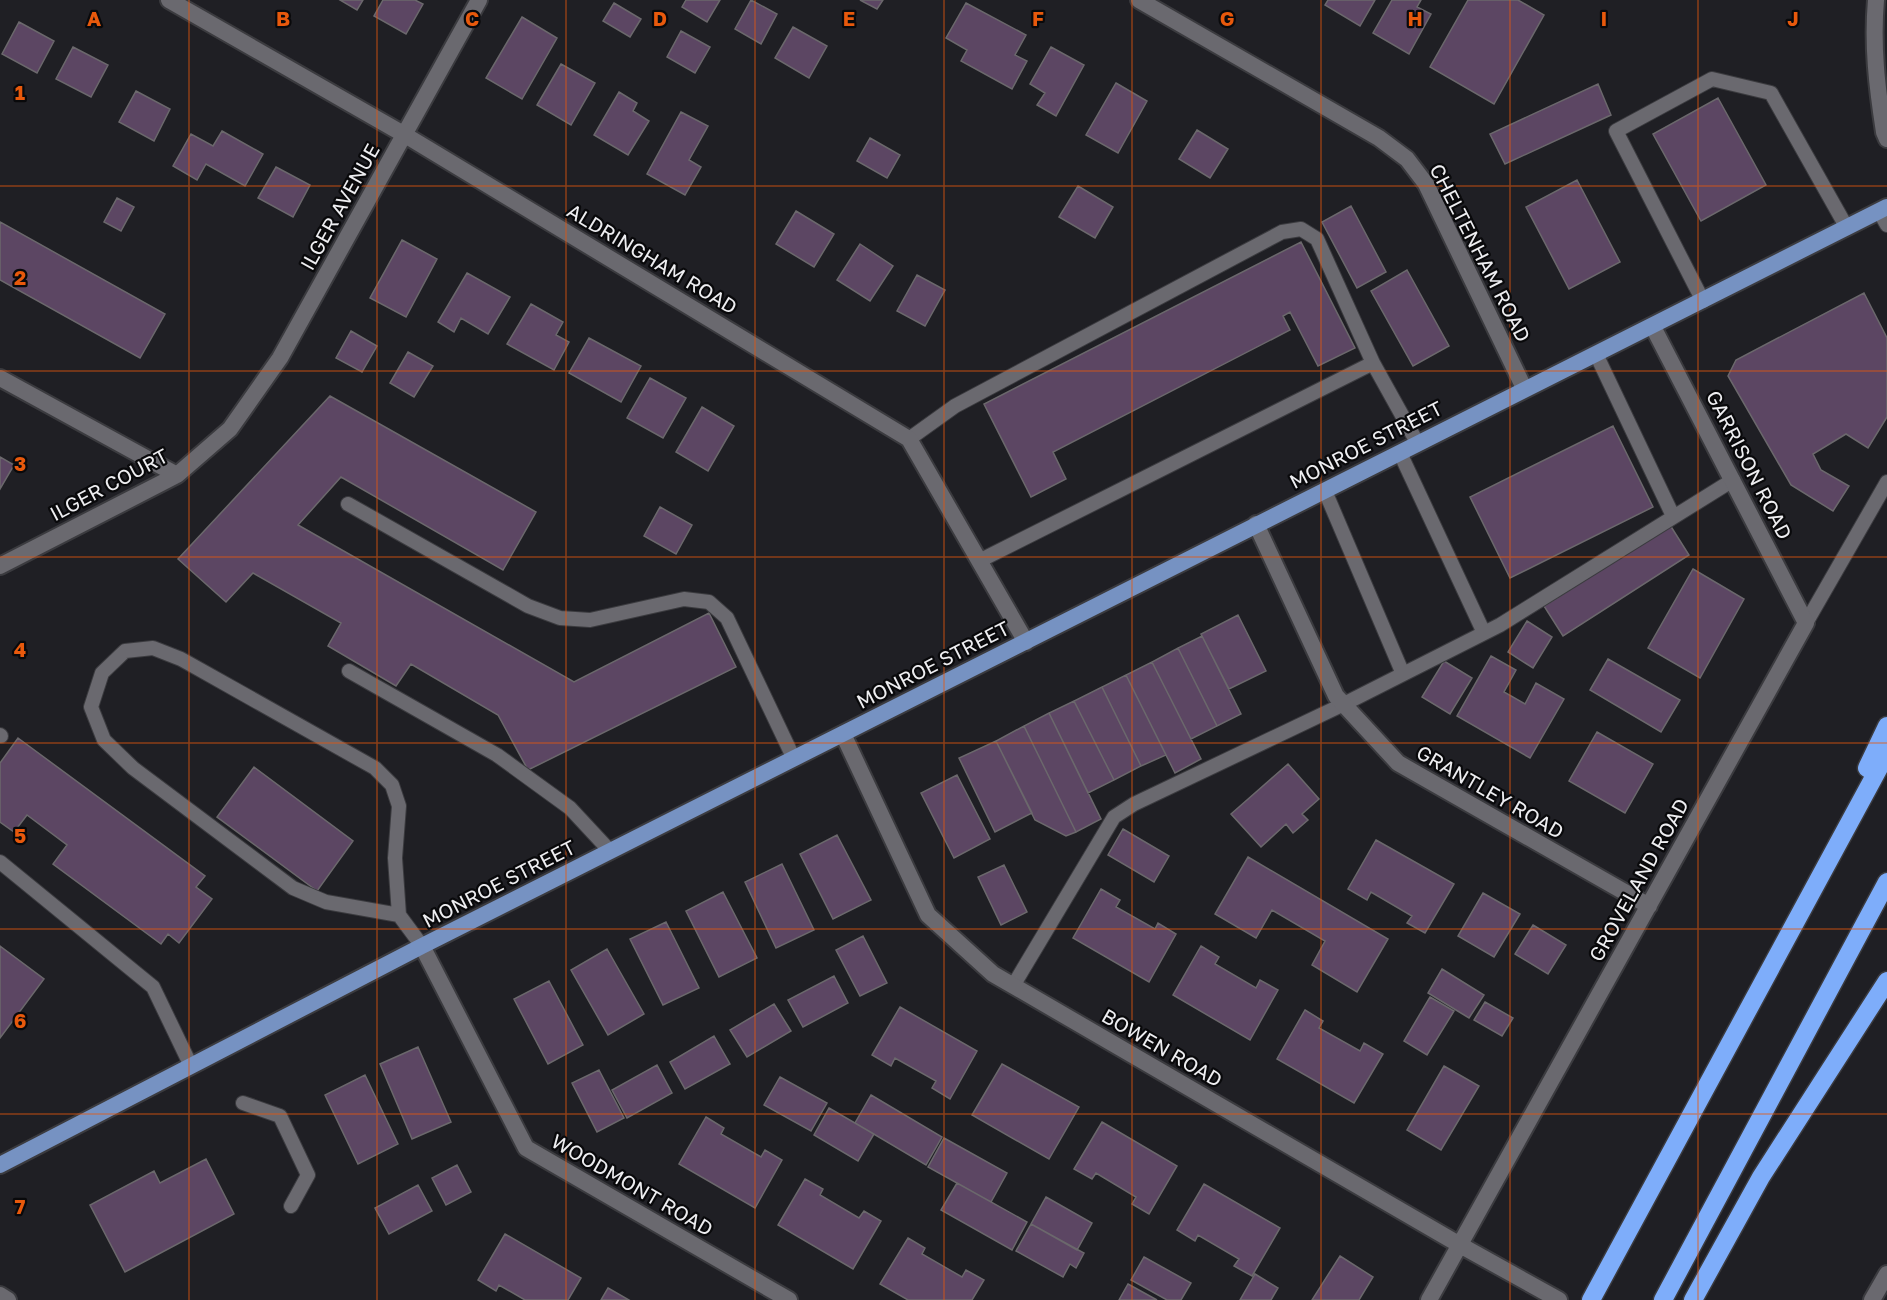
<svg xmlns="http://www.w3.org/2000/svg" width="1887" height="1300" font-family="'Golos Text',sans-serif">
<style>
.building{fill:#5c4663;stroke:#6b686c;stroke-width:1.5}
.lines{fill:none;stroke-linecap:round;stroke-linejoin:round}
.service-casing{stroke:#3b3b3f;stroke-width:16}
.minor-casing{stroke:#3b3b3f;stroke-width:20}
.primary-casing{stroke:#3b3b3f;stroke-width:20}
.motorway-casing{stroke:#3b3b3f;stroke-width:21}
.service{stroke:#6a696f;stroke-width:14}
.minor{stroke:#6a696f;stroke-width:16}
.primary{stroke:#7692c2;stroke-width:16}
.motorway{stroke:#7eadfa;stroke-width:18}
.grid{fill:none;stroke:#e8590c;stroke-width:1.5;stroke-opacity:0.55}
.labels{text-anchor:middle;stroke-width:4.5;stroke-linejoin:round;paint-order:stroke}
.street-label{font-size:20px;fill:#eeeef1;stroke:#09090b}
.grid-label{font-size:20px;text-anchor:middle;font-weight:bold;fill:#e8590c;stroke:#09090b;stroke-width:4.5;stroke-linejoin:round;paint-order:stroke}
</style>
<rect width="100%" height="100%" fill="#1f1f24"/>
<path class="building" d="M340 0H363L357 10Z
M383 0H415L423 4 406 34 374 16Z
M686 0H720L707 22 682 7Z
M751 0 777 14 761 44 735 29Z
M860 0H883L877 9Z
M1328 0H1375L1360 26 1325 5Z
M1392 0H1421L1417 7 1431 14 1409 54 1373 33Z
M1468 0H1518L1544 15 1494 104 1430 67Z
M614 3 641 19 630 37 603 21Z
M966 3 1026 35 1015 55 1027 61 1012 89 961 61 967 50 946 38Z
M522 17 557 38 522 99 486 78Z
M19 22 54 41 37 73 2 54Z
M793 27 827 46 809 78 775 58Z
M681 31 710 47 695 73 667 57Z
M73 47 108 65 91 97 56 79Z
M1051 47 1084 65 1056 116 1037 105 1045 93 1030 84Z
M561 64 595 83 571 125 537 105Z
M1116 83 1147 101 1118 153 1086 135Z
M1598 84 1611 115 1505 164 1490 134Z
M136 91 170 109 154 141 119 122Z
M619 92 637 103 633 111 649 121 628 155 594 135Z
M1718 98 1766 185 1701 221 1653 134Z
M681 112 708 126 689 160 701 167 685 195 647 174Z
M1197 130 1228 149 1210 178 1179 159Z
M222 131 263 154 245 186 206 164 197 180 173 166 191 134 213 146Z
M870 138 900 155 887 178 857 161Z
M276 167 310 185 293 217 258 198Z
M1577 180 1620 262 1569 289 1526 207Z
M1078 186 1113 207 1095 238 1059 217Z
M117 198 134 207 121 231 104 222Z
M1351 206 1386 272 1357 288 1322 222Z
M796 211 834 234 814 267 776 244Z
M0 222 165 314 140 358 0 280Z
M402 240 437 259 406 317 370 298Z
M1301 242 1355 348 1318 366 1290 312 1283 316 1290 330 1053 452 1066 479 1031 497 984 404Z
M860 244 893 266 870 301 837 280Z
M1407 270 1449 346 1413 366 1371 291Z
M467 273 510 297 488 334 461 318 454 332 438 322Z
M917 275 945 290 925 326 897 311Z
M1864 293 1887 338V417L1868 448 1846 434 1813 454 1821 470 1849 486 1833 511 1791 485 1728 376 1736 360Z
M531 304 563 322 556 335 569 342 554 370 507 344Z
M351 331 377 346 362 372 336 358Z
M589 338 641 366 621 402 569 373Z
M408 352 433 366 414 397 390 383Z
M650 378 686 398 663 438 627 418Z
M330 396 536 512 503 570 341 477 298 525 574 682 709 613 736 667 528 770 498 715 411 664 396 686 328 646 341 623 253 573 226 602 178 559Z
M702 407 734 426 708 471 676 452Z
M1613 426 1653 507 1510 578 1470 497Z
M0 457 14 465 0 489Z
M660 507 692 525 676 554 644 536Z
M1670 525 1689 555 1563 636 1544 606Z
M1693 569 1744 599 1700 678 1648 648Z
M1238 615 1266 671 1229 689 1201 634Z
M1527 621 1552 637 1533 668 1508 652Z
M1202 636 1241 714 1217 726 1178 648Z
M1178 648 1217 726 1191 739 1152 662Z
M1491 656 1516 670 1504 692 1525 704 1536 683 1564 699 1530 758 1457 716Z
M1608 659 1680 700 1661 732 1590 690Z
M1444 661 1472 678 1450 714 1422 697Z
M1152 662 1201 759 1175 773 1126 675Z
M1126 675 1166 755 1141 766 1102 687Z
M1102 687 1141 766 1114 780 1074 701Z
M1074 701 1114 780 1088 793 1049 713Z
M1049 713 1101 819 1076 832 1024 726Z
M1024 726 1076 832 1066 836 1035 820 996 741Z
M1597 732 1653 764 1625 813 1569 781Z
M18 738 205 876 196 887 212 899 179 943 168 934 161 944 53 864 67 845 27 815 14 832 0 822V763Z
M996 741 1032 813 995 832 959 758Z
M1288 764 1319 799 1302 814 1308 820 1293 833 1286 824 1261 847 1231 814Z
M254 767 353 841 317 891 217 817Z
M957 775 990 839 954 858 921 793Z
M1123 829 1169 856 1154 882 1108 855Z
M837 835 871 900 833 919 800 854Z
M1376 840 1454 884 1425 933 1407 923 1412 916 1371 892 1367 900 1348 889Z
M1248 857 1388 939 1357 992 1312 965 1325 941 1272 910 1256 938 1215 914Z
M782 864 814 930 776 948 745 882Z
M1004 865 1027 912 1001 925 978 877Z
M1101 889 1120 900 1116 907 1155 929 1158 923 1176 934 1149 982 1073 938Z
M723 892 757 958 719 977 686 911Z
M1483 893 1520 914 1494 957 1458 936Z
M666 922 699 988 663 1005 630 939Z
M1533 925 1566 945 1548 974 1515 954Z
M863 936 887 983 860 996 836 950Z
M0 946 44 979 0 1038Z
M1201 946 1219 957 1215 964 1256 988 1260 980 1278 990 1250 1040 1173 995Z
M607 949 644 1014 608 1035 571 970Z
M1442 969 1484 995 1469 1018 1428 993Z
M834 976 848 1003 803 1027 788 1000Z
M549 981 583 1045 548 1064 514 999Z
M1430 997 1454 1011 1427 1055 1404 1041Z
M1485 1002 1513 1018 1502 1036 1474 1020Z
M774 1004 791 1031 747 1057 730 1030Z
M900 1007 977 1051 950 1099 932 1088 936 1081 895 1058 891 1066 872 1055Z
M1305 1010 1323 1021 1319 1028 1360 1051 1364 1043 1383 1054 1354 1103 1277 1059Z
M714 1036 730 1064 685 1089 670 1062Z
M418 1047 451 1122 412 1139 380 1064Z
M1002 1064 1079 1107 1049 1159 972 1115Z
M657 1065 672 1093 627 1118 612 1090Z
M1444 1066 1479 1086 1441 1150 1407 1130Z
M599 1070 624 1118 597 1132 572 1083Z
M365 1075 398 1144 358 1164 325 1095Z
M780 1077 827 1103 811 1131 764 1105Z
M871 1095 942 1137 926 1165 855 1123Z
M829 1108 874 1134 858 1161 814 1135Z
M706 1117 724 1128 721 1134 761 1157 765 1150 782 1160 755 1208 679 1164Z
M1102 1122 1177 1166 1149 1214 1132 1204 1136 1197 1096 1173 1092 1179 1074 1169Z
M944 1138 1007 1173 991 1202 928 1167Z
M206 1159 234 1214 125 1272 90 1205 154 1171 160 1183Z
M457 1165 471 1192 446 1205 432 1178Z
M805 1179 823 1189 820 1195 859 1218 864 1211 881 1221 853 1269 778 1225Z
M957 1183 1027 1222 1012 1250 941 1210Z
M1204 1184 1280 1228 1252 1276 1234 1266 1239 1259 1198 1235 1195 1241 1177 1230Z
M418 1185 432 1211 389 1234 375 1208Z
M1046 1197 1092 1223 1077 1250 1031 1224Z
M1031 1224 1084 1253 1076 1268 1070 1264 1063 1277 1016 1251Z
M505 1234 581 1278 568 1300H525L499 1285 496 1291 478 1280Z
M908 1238 925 1248 922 1254 962 1277 966 1270 984 1280 972 1300H908L880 1284Z
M1340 1256 1373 1277 1359 1300H1312Z
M1144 1257 1191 1283 1181 1300H1167L1131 1280Z
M1255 1274 1278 1288 1271 1300H1240Z
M1128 1284 1157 1300H1119Z
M608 1288 629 1300H601Z"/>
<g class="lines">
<g class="service-casing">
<path id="service" d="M1879 211 1887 225
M1703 301 1616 131 1712 79 1771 93 1847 228
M1596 354 1673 516
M909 439 955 406 1282 232 1301 229 1317 239 1373 363
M1400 453 1484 633
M1325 491 1403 674
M348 504 528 606 560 618 590 620 684 599 709 602 727 618 794 759
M979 561 1373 363 1418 444
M1806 623 1887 482
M349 671 497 755 570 808 610 851
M0 735 1 736
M0 862 153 987 191 1066
M399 915 326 902 293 888 133 768 104 740 91 707 102 673 125 651 153 648 181 659 375 768 392 785 399 806 395 858 399 915 422 946
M1013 986 1114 817 1134 804 1344 704 1500 625 1733 480
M243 1103 280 1116 308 1175 291 1206"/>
</g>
<g class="minor-casing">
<path id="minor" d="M169 0 405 135 909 439 1026 642
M1139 0 1379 138 1407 159 1426 184 1524 388
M1876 0C1872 45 1877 87 1884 132L1887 139
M0 378 177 475
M1256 524 1336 696 1398 763 1649 906
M0 566 177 475 230 429 280 358 479 0
M843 734 928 915 993 974 1460 1245 1559 1300
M422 946 526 1148 789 1300
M0 1295 8 1300
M1429 1300 1806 623 1653 327
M1872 1300 1887 1274"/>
</g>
<g class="primary-casing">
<path id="primary" d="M0 1165 422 946 1887 207"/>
</g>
<g class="motorway-casing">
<path id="motorway" d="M1867 768 1887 726
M1591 1300 1887 753
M1663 1300 1887 882
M1693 1300 1761 1177 1887 981"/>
</g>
<use href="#service" class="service"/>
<use href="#minor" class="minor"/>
<use href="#primary" class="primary"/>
<use href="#motorway" class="motorway"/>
</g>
<path class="grid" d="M189 0V1300M377 0V1300M566 0V1300M755 0V1300M944 0V1300M1132 0V1300M1321 0V1300M1510 0V1300M1698 0V1300M0 186H1887M0 371H1887M0 557H1887M0 743H1887M0 929H1887M0 1114H1887"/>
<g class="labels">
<g class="street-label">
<text transform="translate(340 207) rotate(-61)" y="7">ILGER AVENUE</text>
<text transform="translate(1480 253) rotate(63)" y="7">CHELTENHAM ROAD</text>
<text transform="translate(652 259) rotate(31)" y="7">ALDRINGHAM ROAD</text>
<text transform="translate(1366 445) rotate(-27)" y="7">MONROE STREET</text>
<text transform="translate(1749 465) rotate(63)" y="7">GARRISON ROAD</text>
<text transform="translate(109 485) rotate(-28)" y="7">ILGER COURT</text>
<text transform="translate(933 665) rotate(-27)" y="7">MONROE STREET</text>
<text transform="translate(1490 792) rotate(30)" y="7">GRANTLEY ROAD</text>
<text transform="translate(1639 880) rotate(-61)" y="7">GROVELAND ROAD</text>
<text transform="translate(499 884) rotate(-27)" y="7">MONROE STREET</text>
<text transform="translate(1162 1048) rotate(30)" y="7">BOWEN ROAD</text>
<text transform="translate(632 1185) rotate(30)" y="7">WOODMONT ROAD</text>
</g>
</g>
<g class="grid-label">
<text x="94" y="26">A</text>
<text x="283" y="26">B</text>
<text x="472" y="26">C</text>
<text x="660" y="26">D</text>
<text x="849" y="26">E</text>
<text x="1038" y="26">F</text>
<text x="1227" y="26">G</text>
<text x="1415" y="26">H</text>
<text x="1604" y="26">I</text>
<text x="1793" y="26">J</text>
<text x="20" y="100">1</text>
<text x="20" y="285">2</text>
<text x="20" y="471">3</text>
<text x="20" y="657">4</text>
<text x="20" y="843">5</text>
<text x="20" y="1028">6</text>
<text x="20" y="1214">7</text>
</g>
</svg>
